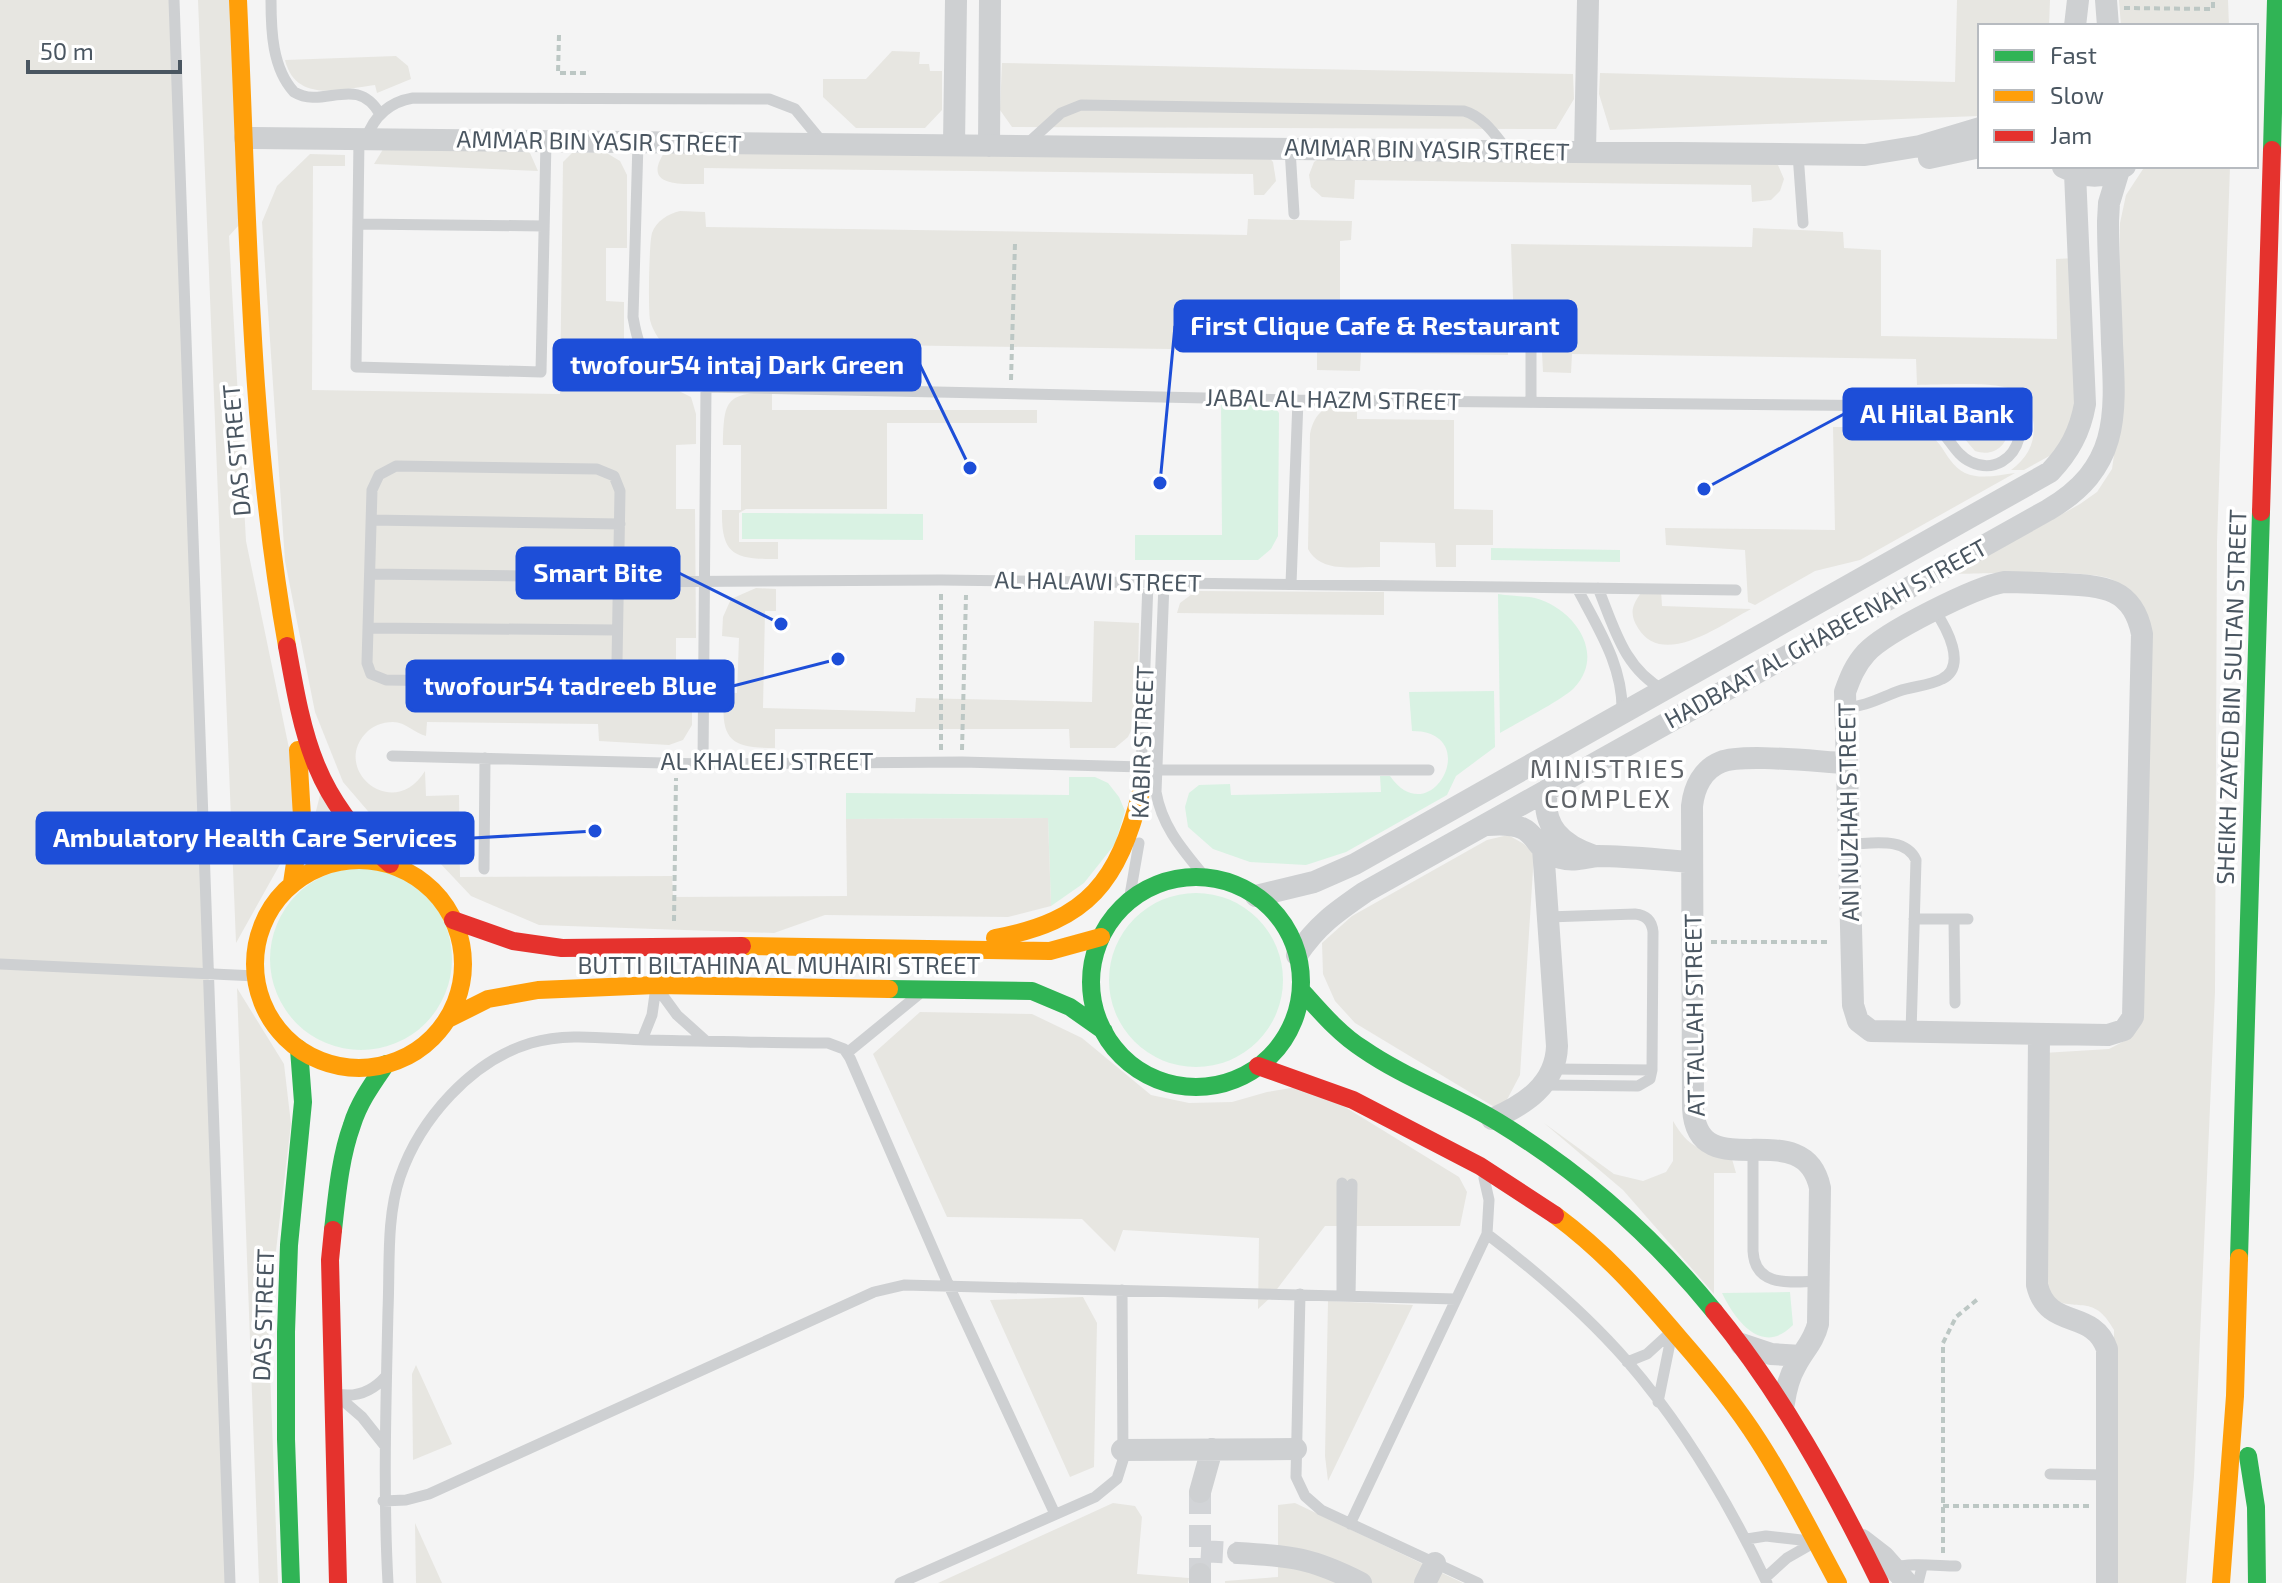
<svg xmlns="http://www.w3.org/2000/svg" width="2282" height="1583" font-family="'Exo 2',sans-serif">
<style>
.green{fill:#d9f2e3}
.sand{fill:#e7e6e1}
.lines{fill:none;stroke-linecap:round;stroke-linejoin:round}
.street-tunnel{stroke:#d2d4d7;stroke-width:22;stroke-dasharray:22 11;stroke-linecap:butt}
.path{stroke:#bcc7c4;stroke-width:4;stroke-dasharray:6 4;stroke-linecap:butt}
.lane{stroke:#ced0d2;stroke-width:11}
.street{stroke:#ced0d2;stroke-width:22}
.fast{stroke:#30b455;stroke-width:18}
.slow{stroke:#ff9f0a;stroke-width:18}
.jam{stroke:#e5322d;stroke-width:18}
.labels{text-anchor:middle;stroke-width:7;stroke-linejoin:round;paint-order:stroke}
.street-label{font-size:24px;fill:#4a5661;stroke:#fff}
.neighbourhood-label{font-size:26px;letter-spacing:2px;fill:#5f6368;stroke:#fff}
.leader{fill:none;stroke:#1d4ed8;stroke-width:3}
.callout-dot{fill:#1d4ed8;stroke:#fff;stroke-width:3}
.callout{fill:#1d4ed8;stroke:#1d4ed8;stroke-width:3}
.callout-label{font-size:26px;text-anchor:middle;font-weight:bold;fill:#fff}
</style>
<rect width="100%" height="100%" fill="#f4f4f4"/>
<path class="green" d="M1221 400 1271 402 1279 413 1278 536 1271 549 1258 560H1135V535H1222Z
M742 513 923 514V540L742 539Z
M1491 548 1620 550V562L1491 560Z
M1498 594C1510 596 1524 596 1535 598 1573 608 1607 653 1574 688 1561 701 1518 722 1500 733Z
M1494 691 1495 747 1456 776 1447 795 1346 852 1306 865 1250 862 1213 849 1188 827 1185 807 1189 793 1199 785 1230 784 1231 795 1381 792 1380 776H1390C1431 835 1485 731 1412 731L1409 692Z
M1069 777H1095L1108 783 1119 797 1125 811 1115 844 1084 883 1051 906 1048 818 846 819V793L1069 795Z
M270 959a91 91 0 1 1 182 0a91 91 0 1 1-182 0Z
M1109 980a87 87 0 1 1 174 0a87 87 0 1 1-174 0Z
M1790 1292 1793 1325C1762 1357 1735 1320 1722 1293Z"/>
<path class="sand" d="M0 0H174L230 1583H0Z
M198 0H230L239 225 229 236 246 541 296 782 288 850 236 943Z
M1957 0H2050L2049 26H1980L1979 116 1610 130 1599 94 1600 73 1955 82Z
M2119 0H2228L2229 26H2121Z
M892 51 920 52 919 64H929L930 71H942V110L925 128H856L823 97V79H866Z
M396 56 408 66 411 79 377 93 375 85C342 89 296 104 285 60Z
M1002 63 1573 74 1574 99 1556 129 1012 127 1000 110Z
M385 146 516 147 530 153 538 171 374 164Z
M666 150 1267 155 1273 162 1276 181 1264 195H1254L1253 174 704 168V184C680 184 640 187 666 150Z
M605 152 620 161 627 175V248H606V301L624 302V349L637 370 691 397 696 414V444L676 445V509H695L696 638H676V682L692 683V725L683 740 669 745 599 741 598 724 427 722 426 736C414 733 406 722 393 722 382 722 372 726 365 734 332 771 394 822 425 771L426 796 459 795 460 877 672 876 673 897 847 896 846 819 1048 818 1051 906 1008 917 825 915 774 933 539 925 471 896 438 861 373 817 343 782 315 712 285 561 262 222 277 186 310 154 345 155V166H313L312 390 560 394 563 162 572 153Z
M1329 152 1765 156 1778 165 1784 179 1780 191 1771 200 1752 202 1751 185 1355 180 1354 199 1322 197 1311 187 1309 175 1314 162Z
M2145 166H2230L2217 542 2215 992 2194 1476 2186 1583H2115L2114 1330C2092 1290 2076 1316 2045 1295L2043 1053 2109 1049 2130 1038 2151 632C2143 619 2128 589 2115 581 2094 568 1986 574 1955 574L2080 504 2097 492 2112 469 2118 427 2120 223 2126 195Z
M680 211 705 212 706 227 1247 235 1248 219 1352 221 1351 240 1340 241V324H1508V355L1361 353 1360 371 1317 370V351L809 344 808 354H787L786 362C757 361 693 369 670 351 661 343 653 332 650 320 648 309 649 243 652 233 656 221 668 214 680 211Z
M1753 228 1843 232 1844 248 1881 250V336L2057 339 2056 259 2075 258 2078 416 2053 454 2024 470H2011C2026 459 2034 446 2034 427 2034 415 2023 396 2012 390 1997 381 1937 385 1917 385L1916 359 1572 354 1571 373 1543 372 1542 352 1515 351 1511 244 1752 247Z
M772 392V410H1037V423H887V509H746L739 513V542H778V559C735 559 721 556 722 510H741V445H723C724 401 725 393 772 392Z
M1919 401 1994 410C2021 425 2004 461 1975 451L1945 416Z
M1338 402H1357V419L1454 420V509L1493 510V545H1456V567H1436L1435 543 1380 542V567C1355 566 1321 574 1308 549L1310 434C1314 415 1322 409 1338 402Z
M1868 409C1897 411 1922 421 1940 445 1947 455 1953 467 1965 473 1981 480 1999 475 2015 473L1860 560 1815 571 1755 605 1748 602 1745 550 1666 545 1665 528 1835 530 1833 427H1867Z
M756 588 776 589V611H765L763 708 915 712 916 698 1092 702 1094 621 1139 623 1137 719 1128 737 1115 748H1070L1069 729H775V748C728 748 721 739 724 692L737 693 739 638 722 636 723 617 731 599Z
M1661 590 1662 606 1751 609C1722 624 1663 669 1638 628 1629 614 1632 605 1641 593Z
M1196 591 1384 592V615L1177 613 1180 603Z
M320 795 362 843 305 855Z
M1508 835 1524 844 1534 854 1520 1075 1501 1111 1355 1023 1335 1001 1323 974 1322 943 1352 916 1487 840Z
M237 988 284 1064 291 1124 268 1318 278 1583H259Z
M920 1012 1032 1014 1082 1038 1151 1095 1189 1103 1232 1102 1267 1092 1297 1087 1327 1096 1459 1177 1467 1192 1460 1226H1325L1271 1297 1258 1309 1259 1238 1123 1230 1115 1252 1082 1219 947 1217 873 1054Z
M1673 1121C1689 1148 1699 1150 1728 1154L1732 1159 1736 1173H1714V1294L1623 1190 1544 1123 1614 1174 1643 1181 1666 1172 1673 1161Z
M1083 1297 1097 1323 1094 1467 1070 1477 990 1300Z
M1328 1301 1413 1305 1328 1481 1325 1456Z
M416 1365 452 1444 413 1460 412 1374Z
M1113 1503 1135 1506 1142 1517 1137 1574 1189 1578 1188 1583H938Z
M1295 1503 1463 1583H1225V1581L1278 1577V1505Z
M415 1523 442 1583H416Z"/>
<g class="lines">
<path class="street-tunnel" d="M1200 1492V1574
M1201 1551 1238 1553"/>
<path class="path" d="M2124 8 2213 9V0
M559 35 558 73H589
M1011 380 1015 243
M941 594V750
M962 750 966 595
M674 921 676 778
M1711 942H1830
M1943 1506H2089
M1943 1553V1343L1956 1317 1979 1298"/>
<path class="lane" d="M174 0 230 1583
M271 0C271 30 272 68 294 92 324 110 356 73 380 114
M359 139 356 367 541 372 546 141
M366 139C374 116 389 102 413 98L769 99 795 109 823 143
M638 142 633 317C642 369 656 375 706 387L1298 400 1912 406
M1028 143 1061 113 1081 105 1464 111C1484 117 1495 135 1508 151
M1290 149 1294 214
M1798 154 1803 223
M358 224 544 226
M1531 319V402
M1985 395C2046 400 2019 484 1971 462 1957 456 1951 441 1941 431 1932 421 1922 414 1912 406Z
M396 466 597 469 614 476 620 491 617 662 611 677 596 683 386 680 371 674 367 663 372 490 379 475Z
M371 520 620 524
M370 574 619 577
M619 582 941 580 1736 590
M1164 583 1156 792C1162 827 1183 850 1205 877
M1291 584 1298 400
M1577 588C1598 628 1624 667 1622 714
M1598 588C1614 627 1624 669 1664 690
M368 628 617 630
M1844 708C1865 707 1880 698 1899 691 1913 686 1929 686 1942 679 1968 666 1946 627 1935 611
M392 756 703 764 962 762 1142 767
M703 764 706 387
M1156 770H1429
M1141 774 1148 582
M1849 844C1871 844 1905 836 1916 860L1911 1033
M484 869 485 758
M1129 901 1139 843
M1914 919H1968
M1954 919 1955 1003
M0 964 256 976
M658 989 677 1015 706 1041
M642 1040 652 1015 656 987
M847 1053 918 995
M1554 1069 1652 1070
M1544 1085 1638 1086 1650 1079 1652 1070 1653 932C1652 921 1646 915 1635 914L1548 917
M1753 1150V1251C1755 1288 1791 1282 1818 1281
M1487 1234C1537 1272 1585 1313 1627 1361 1684 1427 1730 1505 1767 1583
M1300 1294 1296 1477 1305 1496 1321 1510 1478 1583
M1342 1295V1183
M1350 1296 1352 1184
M1627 1362 1647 1354 1670 1333
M337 1394C357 1398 373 1391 386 1376
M340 1398 362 1417 385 1446
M1658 1402 1671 1338
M2050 1474 2107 1475
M383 1501 406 1500 429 1494 874 1292 904 1285 1456 1299
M1350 1524 1487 1234 1489 1200 1484 1178
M1747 1539 1766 1536 1810 1541
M1895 1568C1908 1562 1939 1566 1956 1566
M1765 1578 1787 1558 1815 1542
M388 1583C383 1492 386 1401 388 1310 390 1267 386 1218 400 1177 420 1119 471 1061 531 1043 569 1032 608 1039 646 1040 707 1041 767 1043 828 1043L844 1049 850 1058 949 1286 1055 1514
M900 1583 1095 1497 1117 1479 1123 1460 1122 1290
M1918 1583 1922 1567"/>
<path class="street" d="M2106 0 2108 26
M2075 26 2078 0
M245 138 1865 155 1920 146 1980 128
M954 145 956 0
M989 146 990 0
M1585 152 1588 0
M1929 158 1980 147
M2063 167C2084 178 2105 179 2125 166
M2004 582C2023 582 2042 583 2061 584 2102 586 2133 587 2142 634L2133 1017 2124 1030 2108 1035 1871 1031 1858 1021 1853 1005 1845 692C1850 678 1855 665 1866 653 1885 632 1975 587 2004 582Z
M1547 790C1541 827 1562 845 1594 856
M1487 825C1546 820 1525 849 1561 858 1574 862 1586 857 1598 856 1630 856 1661 860 1692 862
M1256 896 1314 882 1355 864 2050 472C2069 452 2080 432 2085 404L2075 173
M1297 955C1317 925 1336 912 1365 892L2048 510C2119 468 2116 418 2112 344 2111 303 2108 262 2108 221L2109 203 2119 170
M2039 1034 2037 1285C2048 1331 2093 1308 2107 1349V1583
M1492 1119C1524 1105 1556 1085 1557 1046L1543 848
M1741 1344 1771 1354 1801 1356
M1784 1403C1786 1389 1789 1377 1796 1365 1804 1350 1814 1341 1818 1324L1820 1188C1804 1110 1697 1191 1693 1108L1692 806C1694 787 1703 769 1721 762 1743 753 1820 762 1846 763
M1122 1450 1296 1449
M1200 1492 1212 1449
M1862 1540 1884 1557 1907 1583
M1238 1553C1292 1556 1312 1558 1361 1583
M1200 1583V1574
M1425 1583 1435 1563"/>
<path class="fast" d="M2272 150 2276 0
M1091 982a105 105 0 1 1 210 0a105 105 0 1 1-210 0Z
M889 989 1032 991 1070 1007 1104 1031
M1301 990C1320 1011 1339 1034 1363 1049 1405 1078 1454 1095 1498 1122 1580 1172 1653 1236 1714 1311
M333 1230C337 1195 340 1158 352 1125 359 1102 373 1083 386 1064
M2239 1258 2261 512
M2248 1456 2256 1507 2257 1583
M291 1583 286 1439V1332L289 1245 303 1102 299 1049"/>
<path class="slow" d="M238 0C248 215 249 433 287 646
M255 964a104 104 0 1 1 208 0a104 104 0 1 1-208 0Z
M292 883 302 817 298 750
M995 938C1089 921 1118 881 1141 792
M742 946 1050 951 1101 937
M448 1019 488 999 538 990 656 985 889 989
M1555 1215C1605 1252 1640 1292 1680 1339 1708 1371 1735 1404 1758 1440 1788 1486 1812 1535 1838 1583
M2221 1583 2235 1396 2239 1258"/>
<path class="jam" d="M2261 512 2272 150
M287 646C304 741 314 797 390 864
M453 920 513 941 562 948 742 946
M1258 1066 1353 1100 1480 1166 1555 1215
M333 1230 330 1260 338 1583
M1714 1311C1782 1394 1833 1487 1880 1583"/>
</g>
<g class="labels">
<g class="street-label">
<text transform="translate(599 142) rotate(1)" y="8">AMMAR BIN YASIR STREET</text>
<text transform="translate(1427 150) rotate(1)" y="8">AMMAR BIN YASIR STREET</text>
<text transform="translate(1333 400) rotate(1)" y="8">JABAL AL HAZM STREET</text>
<text transform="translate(237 450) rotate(-95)" y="8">DAS STREET</text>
<text transform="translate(1098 582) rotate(1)" y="8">AL HALAWI STREET</text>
<text transform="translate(1826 634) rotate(-29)" y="8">HADBAAT AL GHABEENAH STREET</text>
<text transform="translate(2232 697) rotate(-88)" y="8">SHEIKH ZAYED BIN SULTAN STREET</text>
<text transform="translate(1143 742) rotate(-88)" y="8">KABIR STREET</text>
<text x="767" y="770">AL KHALEEJ STREET</text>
<text transform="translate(1849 812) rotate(-91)" y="8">AN NUZHAH STREET</text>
<text x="779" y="974">BUTTI BILTAHINA AL MUHAIRI STREET</text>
<text transform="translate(1695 1015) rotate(-91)" y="8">AT TALLAH STREET</text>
<text transform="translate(264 1315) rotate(-88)" y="8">DAS STREET</text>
</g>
<g class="neighbourhood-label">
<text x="1608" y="778">MINISTRIES<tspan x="1608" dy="30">COMPLEX</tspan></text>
</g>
</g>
<path class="leader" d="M1160 483L1175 326M970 468L920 365M1704 489L1844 414M781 624L679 573M838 659L733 686M595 831L473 838"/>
<g class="callout-dot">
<circle cx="1160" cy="483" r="8"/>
<circle cx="970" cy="468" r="8"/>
<circle cx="1704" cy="489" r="8"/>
<circle cx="781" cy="624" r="8"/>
<circle cx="838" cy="659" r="8"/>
<circle cx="595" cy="831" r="8"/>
</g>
<g class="callout">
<rect x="1175" y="301" width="401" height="50" rx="8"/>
<rect x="554" y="340" width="366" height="50" rx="8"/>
<rect x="1844" y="389" width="187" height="50" rx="8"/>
<rect x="517" y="548" width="162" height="50" rx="8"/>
<rect x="407" y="661" width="326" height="50" rx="8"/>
<rect x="37" y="813" width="436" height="50" rx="8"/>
</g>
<g class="callout-label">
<text x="1375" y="335">First Clique Cafe &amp; Restaurant</text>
<text x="737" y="374">twofour54 intaj Dark Green</text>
<text x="1937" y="423">Al Hilal Bank</text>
<text x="598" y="582">Smart Bite</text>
<text x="570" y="695">twofour54 tadreeb Blue</text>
<text x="255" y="847">Ambulatory Health Care Services</text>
</g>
<rect x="1978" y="24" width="280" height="144" fill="#ffffff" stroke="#b7bbc0" stroke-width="2"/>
<rect x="1994" y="50" width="40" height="12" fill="#30b455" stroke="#b7bbc0" stroke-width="2"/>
<text x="2050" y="64" font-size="24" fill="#4a5661">Fast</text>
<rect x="1994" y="90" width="40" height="12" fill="#ff9f0a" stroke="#b7bbc0" stroke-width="2"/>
<text x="2050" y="104" font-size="24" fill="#4a5661">Slow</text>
<rect x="1994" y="130" width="40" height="12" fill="#e5322d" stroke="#b7bbc0" stroke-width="2"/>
<text x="2050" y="144" font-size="24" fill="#4a5661">Jam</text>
<path d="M28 60v12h152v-12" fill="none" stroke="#4a5661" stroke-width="4"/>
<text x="40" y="60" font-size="24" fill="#4a5661" stroke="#ffffff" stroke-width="6" paint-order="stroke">50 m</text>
</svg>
